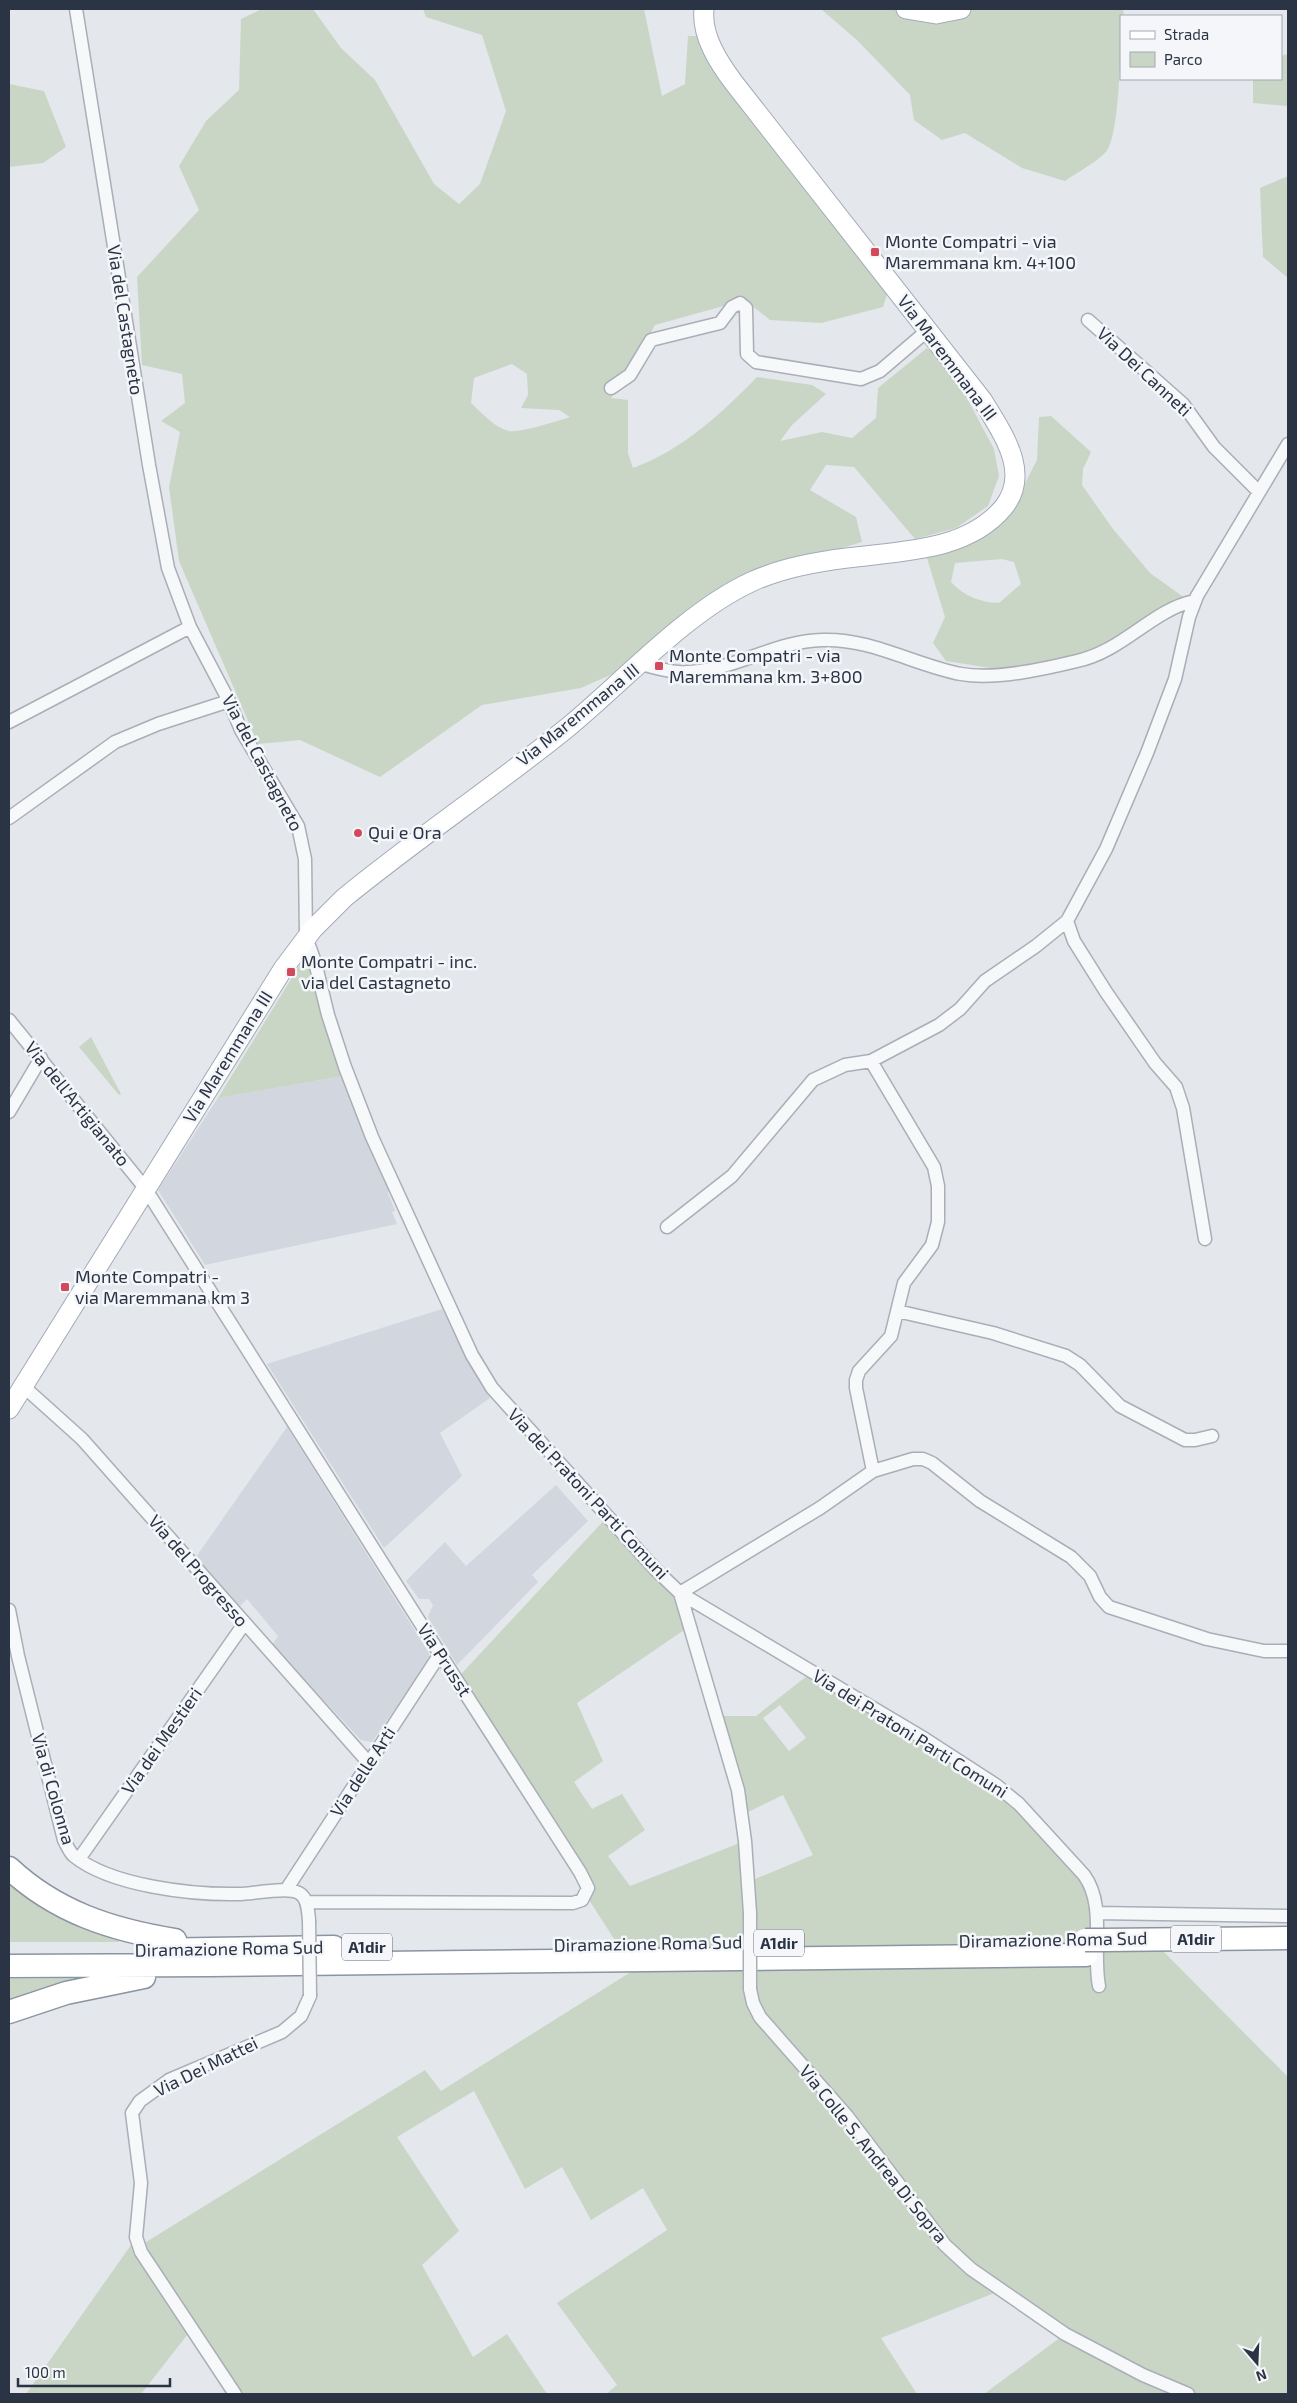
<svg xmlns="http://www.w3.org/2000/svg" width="1297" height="2403" font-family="'Exo 2',sans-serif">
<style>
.built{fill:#d2d6de}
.green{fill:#c9d6c5;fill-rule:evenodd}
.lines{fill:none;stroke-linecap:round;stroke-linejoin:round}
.street-casing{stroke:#a9aeb7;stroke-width:15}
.primary-casing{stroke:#a3abb8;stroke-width:21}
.highway-casing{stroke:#8b94a3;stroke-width:25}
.street{stroke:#f7f8fa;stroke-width:12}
.primary{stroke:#fff;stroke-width:19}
.highway{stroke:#fff;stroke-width:22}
.street-bridge-casing{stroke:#a9aeb7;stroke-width:15;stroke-linecap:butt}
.highway-bridge-casing{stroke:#8b94a3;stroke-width:25;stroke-linecap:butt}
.street-bridge{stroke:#f7f8fa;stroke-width:12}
.highway-bridge{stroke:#fff;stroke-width:22}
.poi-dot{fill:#d1495b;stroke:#f4f6f9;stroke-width:2}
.labels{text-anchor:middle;stroke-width:5;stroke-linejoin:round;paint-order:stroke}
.shield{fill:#f4f6f9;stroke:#676e7b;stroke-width:1}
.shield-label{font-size:16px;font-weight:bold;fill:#2b3445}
.poi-label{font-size:18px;fill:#2b3445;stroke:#f4f6f9;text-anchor:start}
.street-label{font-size:18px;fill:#2b3445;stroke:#f4f6f9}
</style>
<rect width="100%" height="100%" fill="#e4e7ec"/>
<path class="built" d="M343 1076 390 1187 388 1193 395 1211 392 1212 397 1224 205 1265 158 1190 218 1098Z
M442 1309 490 1398 440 1433 462 1476 384 1548 267 1364Z
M287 1427 429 1653V1660L372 1742 361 1740 272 1645 278 1636 247 1599 240 1606 196 1557Z
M556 1485 588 1521 532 1575 538 1582 457 1665 428 1617 433 1605 429 1599H419L406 1581 445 1542 466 1566Z"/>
<path class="green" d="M262 9H313L341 48 375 80 434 184 459 204 480 184 506 111 482 35 426 17 423 9H644L662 96 685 84 688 36H701L711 67 888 291 883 307 821 323 770 320 745 300 655 325 625 380 611 398 628 400V453L633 468C681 451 722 413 757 377L812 385 826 394 792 425 780 441 822 432 852 438 876 418 878 388 927 348 952 370 994 449 999 476 988 506 956 528 915 539 854 467 826 465 810 490 856 517 862 542 729 582 617 672 581 688 482 705 380 777 300 740 258 744 179 561 169 487 180 432 161 421 185 403 182 374 142 365 137 277 199 210 179 166 206 121 239 90 241 19ZM512 364 527 374 528 395 521 408 559 410 570 417C558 421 520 433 509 431 495 428 481 412 471 403L474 378Z
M821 9H1123L1124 16H1121C1121 40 1120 137 1106 152 1095 163 1078 172 1065 181L1022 168 965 133 942 140 914 120 910 95 858 41Z
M1288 54V106L1253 103V79H1281V56Z
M9 84 44 91 66 147 43 163 9 167Z
M1288 176V278L1263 257 1260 188Z
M1051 416 1091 452 1083 469 1082 485 1113 529 1150 573 1185 598 1102 651 1056 663 997 669 946 661 933 643 945 617 926 555 1015 503 1037 460 1039 417ZM1002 559 1014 562 1021 584 999 603C980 602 965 597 951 582L955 563Z
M304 958 311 962 343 1076 218 1098Z
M91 1037 121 1094 119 1095 79 1047Z
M608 1516 680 1593 690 1626 577 1703 603 1761 574 1782 592 1809 622 1794 645 1830 608 1856 630 1886 745 1841 748 1882 813 1855 783 1795 742 1815 717 1716H756L812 1672 996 1785 1084 1875 1104 1939H1151L1288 2077V2394H984L1065 2334 1002 2290 881 2338 917 2394H606L617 2385 557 2303 667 2230 643 2188 591 2220 562 2167 525 2189 474 2091 397 2137 459 2231 422 2265 473 2357 507 2334 547 2394H235L191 2330 141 2394H26L131 2245 138 2247 425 2070 441 2091 634 1970 451 1685ZM780 1705 806 1738 789 1751 763 1718Z
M9 1878 118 1938 119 1942H9Z
M100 1978 9 2008V1979Z"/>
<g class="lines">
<g class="street-casing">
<path id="street" d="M76 9 149 465 168 568 190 627 229 701 241 730 298 826 305 859 306 937 315 962 328 1015 345 1067 372 1137 443 1292 472 1355 492 1388 655 1569 680 1593 925 1739 996 1785 1019 1804 1084 1875C1106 1905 1092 1949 1099 1986
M1088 320 1183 404 1214 447 1259 492
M611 388 630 375 651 340 720 323 732 307 740 303 746 308 747 354 756 362 861 379 880 371 928 330
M641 664C653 667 665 671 678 672 728 675 772 641 822 640 871 638 914 665 961 674 995 680 1044 669 1077 661 1123 651 1152 610 1194 601
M9 722 190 627
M9 818 115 742 158 724 229 701
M1067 921 1074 941 1106 992 1155 1063 1176 1087 1183 1108 1205 1239
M9 1020 145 1188 440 1654 580 1872 588 1888 582 1900 573 1903 306 1902
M9 1112 41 1058
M667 1227 732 1176 813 1080 845 1065 871 1061 939 1025 960 1009 985 981 1036 946 1067 921 1106 849 1147 753 1175 679 1189 617 1197 596 1288 444
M897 1311 993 1333 1066 1356 1080 1365 1120 1406 1185 1440H1195L1212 1436
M23 1386 82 1439 368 1762
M873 1471 913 1459H923L932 1463 980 1501 1071 1557 1090 1576 1100 1597 1109 1607 1207 1639 1264 1651H1288
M680 1593 820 1508 873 1471 856 1388V1380L859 1371 891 1336 904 1283 932 1245 938 1222V1186L934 1167 871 1061
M680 1593 738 1790 745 1841 750 1913
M9 1610 18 1656 64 1840C67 1845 69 1852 74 1856 111 1886 192 1895 239 1894 253 1894 288 1886 299 1893 308 1898 308 1911 309 1920
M79 1859 244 1624
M286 1890 440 1654
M1097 1913 1288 1916
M750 1989 753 2003 760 2017 847 2116 945 2245 971 2269 1065 2334 1143 2375 1188 2394
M235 2394 141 2252 136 2237 141 2183 132 2113 140 2101 169 2080 282 2032 301 2016 310 1996"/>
</g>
<g class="primary-casing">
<path id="primary" d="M906 9 936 14 961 9
M9 1409 283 969 313 929 344 898C416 839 494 787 567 728 623 682 686 612 751 582 781 568 814 562 847 558 899 551 966 552 1003 508 1032 473 1002 433 983 401L734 83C719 63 701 36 704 9"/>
</g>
<g class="highway-casing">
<path id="highway" d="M9 1868C56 1912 112 1930 175 1940
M1104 1940 1288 1938
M148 1950 334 1947
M9 1966 209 1965 1086 1955
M9 2012 66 1993 144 1977"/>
</g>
<use href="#street" class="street"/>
<use href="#primary" class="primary"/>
<use href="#highway" class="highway"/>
<g class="street-bridge-casing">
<path id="street-bridge" d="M750 1913V1989
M309 1920 310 1996"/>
</g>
<g class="highway-bridge-casing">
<path id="highway-bridge" d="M1085 1940H1104"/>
</g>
<use href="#street-bridge" class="street-bridge"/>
<use href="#highway-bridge" class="highway-bridge"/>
</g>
<g class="poi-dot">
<rect x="870" y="247" width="10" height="10" rx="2.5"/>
<rect x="654" y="661" width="10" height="10" rx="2.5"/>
<circle cx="358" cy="833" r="5"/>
<rect x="286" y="967" width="10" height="10" rx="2.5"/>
<rect x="60" y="1282" width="10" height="10" rx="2.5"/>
</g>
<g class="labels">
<g class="shield">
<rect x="1171" y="1925.5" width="50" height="27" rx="4"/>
<rect x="754" y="1929.5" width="50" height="27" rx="4"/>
<rect x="342" y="1933.5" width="50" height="27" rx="4"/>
</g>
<g class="shield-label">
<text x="1196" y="1945">A1dir</text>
<text x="779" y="1949">A1dir</text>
<text x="367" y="1953">A1dir</text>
</g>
<g class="poi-label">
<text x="885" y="248">Monte Compatri - via<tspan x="885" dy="21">Maremmana km. 4+100</tspan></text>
<text x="669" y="662">Monte Compatri - via<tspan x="669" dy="21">Maremmana km. 3+800</tspan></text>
<text x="368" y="839">Qui e Ora</text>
<text x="301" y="968">Monte Compatri - inc.<tspan x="301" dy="21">via del Castagneto</tspan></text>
<text x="75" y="1283">Monte Compatri -<tspan x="75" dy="21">via Maremmana km 3</tspan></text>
</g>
<g class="street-label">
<text transform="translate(125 320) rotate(81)" y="6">Via del Castagneto</text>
<text transform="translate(947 358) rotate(53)" y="6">Via Maremmana III</text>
<text transform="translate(1144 372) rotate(43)" y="6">Via Dei Canneti</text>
<text transform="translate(578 715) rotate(-39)" y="6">Via Maremmana III</text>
<text transform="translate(262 763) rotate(62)" y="6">Via del Castagneto</text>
<text transform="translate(228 1057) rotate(-58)" y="6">Via Maremmana III</text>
<text transform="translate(77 1104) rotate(51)" y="6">Via dell'Artigianato</text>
<text transform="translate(588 1494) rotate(47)" y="6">Via dei Pratoni Parti Comuni</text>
<text transform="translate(198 1571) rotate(49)" y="6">Via del Progresso</text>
<text transform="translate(444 1660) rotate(57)" y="6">Via Prusst</text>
<text transform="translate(910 1734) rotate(32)" y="6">Via dei Pratoni Parti Comuni</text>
<text transform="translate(162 1741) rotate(-55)" y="6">Via dei Mestieri</text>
<text transform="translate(363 1772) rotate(-57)" y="6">Via delle Arti</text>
<text transform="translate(53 1789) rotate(74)" y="6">Via di Colonna</text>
<text transform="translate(1053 1940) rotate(-1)" y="6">Diramazione Roma Sud</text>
<text transform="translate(648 1944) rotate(-1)" y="6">Diramazione Roma Sud</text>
<text transform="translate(229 1949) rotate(-1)" y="6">Diramazione Roma Sud</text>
<text transform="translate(206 2067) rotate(-26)" y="6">Via Dei Mattei</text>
<text transform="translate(873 2154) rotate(51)" y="6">Via Colle S. Andrea Di Sopra</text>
</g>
</g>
<rect width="1297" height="2403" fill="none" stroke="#2b3445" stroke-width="20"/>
<rect x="1120" y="15" width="162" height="65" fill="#f4f6f9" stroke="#a4a8b1"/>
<rect x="1130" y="31" width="25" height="8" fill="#ffffff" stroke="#a4a8b1"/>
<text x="1164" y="40" font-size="15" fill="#2b3445">Strada</text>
<rect x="1130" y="52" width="25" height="15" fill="#c9d6c5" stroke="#a4a8b1"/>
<text x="1164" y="65" font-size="15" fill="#2b3445">Parco</text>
<g transform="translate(1257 2363) rotate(161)" stroke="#f4f6f9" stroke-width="4" paint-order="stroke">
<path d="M0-4L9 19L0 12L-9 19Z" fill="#2b3445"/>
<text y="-8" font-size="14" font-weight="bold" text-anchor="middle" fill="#2b3445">N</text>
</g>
<path d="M18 2378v8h152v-8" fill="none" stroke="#2b3445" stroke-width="2.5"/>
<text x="25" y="2378" font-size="15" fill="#2b3445" stroke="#f4f6f9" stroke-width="4" paint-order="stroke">100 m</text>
</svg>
